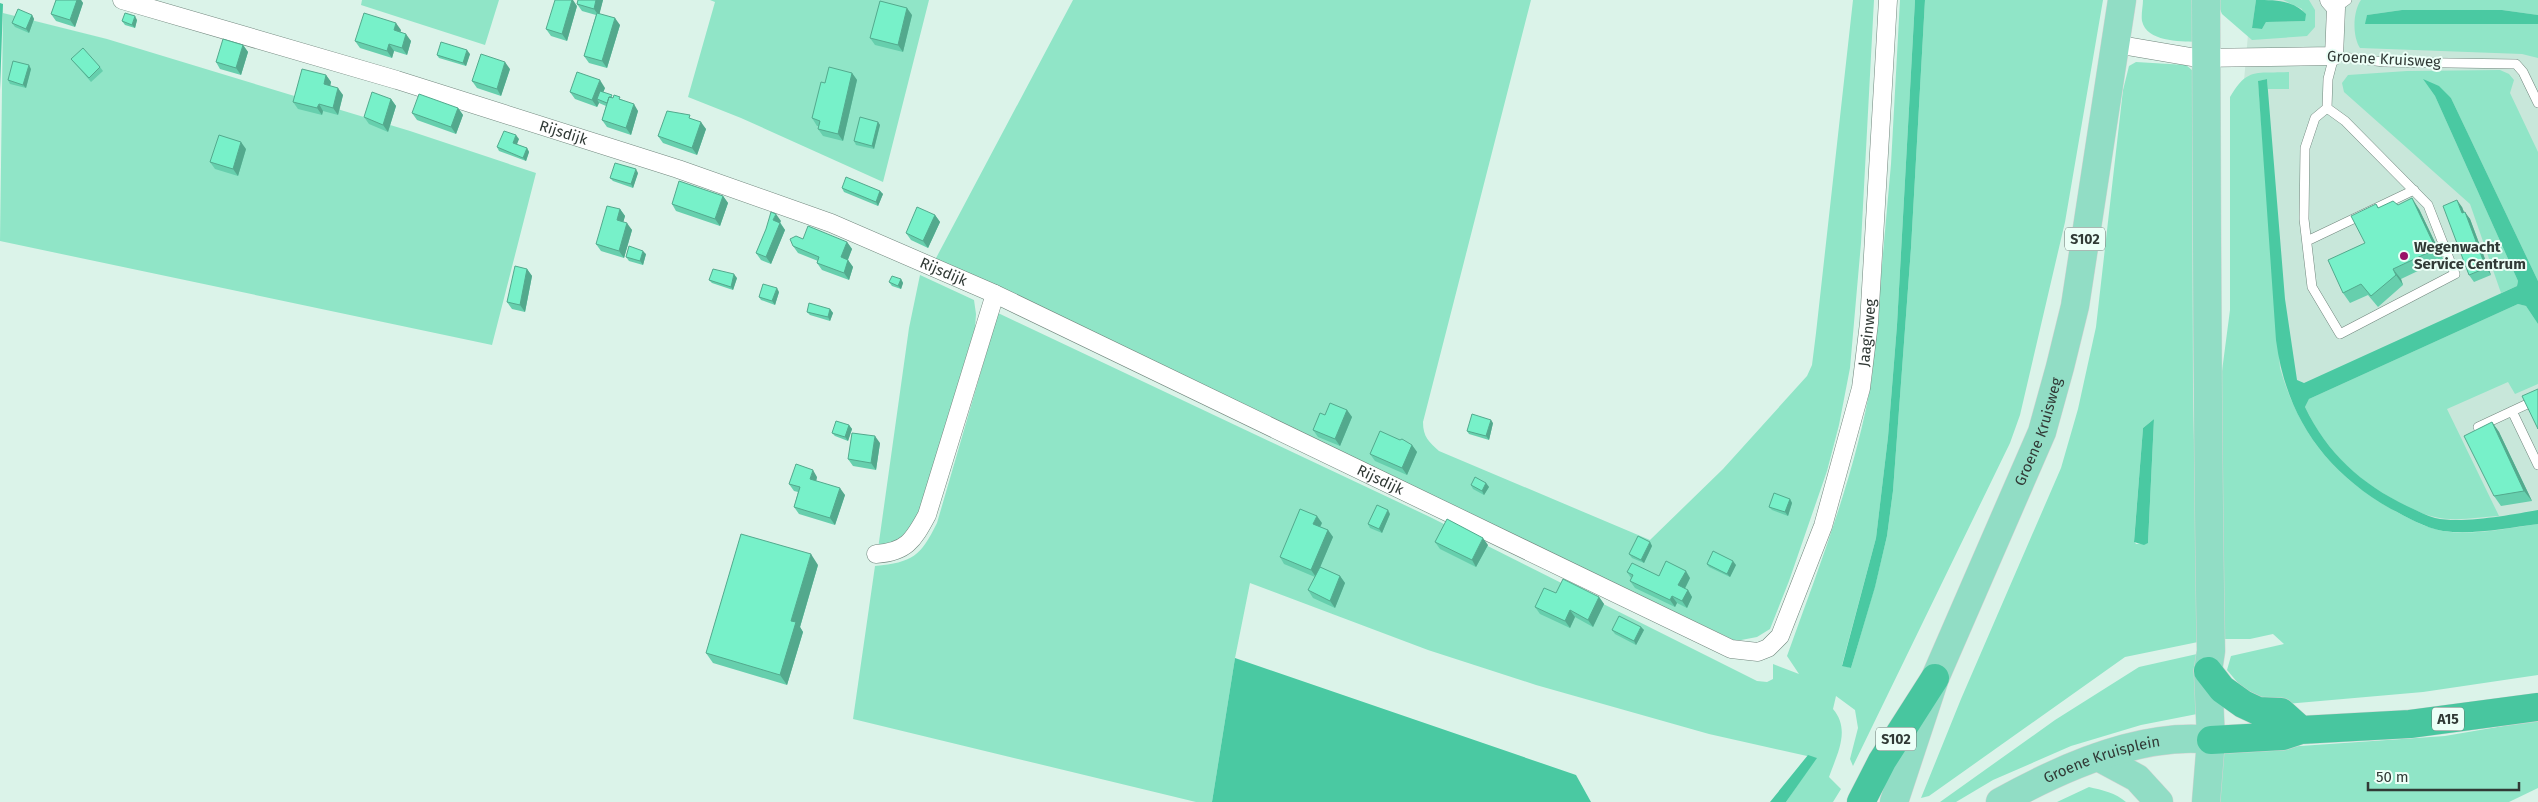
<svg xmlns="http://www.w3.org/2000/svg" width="2538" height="802" font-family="'Fira Sans',sans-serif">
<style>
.built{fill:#c8e7da}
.green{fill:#90e5c7;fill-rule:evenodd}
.water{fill:#4ac9a2}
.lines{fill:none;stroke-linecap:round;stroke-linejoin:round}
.lane-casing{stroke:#71867d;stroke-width:10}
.street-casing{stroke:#71867d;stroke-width:19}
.primary-casing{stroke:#d2d4d3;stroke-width:29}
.highway-casing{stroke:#d2d4d3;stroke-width:29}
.lane{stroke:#fff;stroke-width:9}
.street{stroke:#fff;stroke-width:18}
.primary{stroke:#91ddc5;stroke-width:28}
.highway{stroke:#48c69f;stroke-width:28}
.wall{fill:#66cfad}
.shaded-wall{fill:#53a98d}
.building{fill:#77f1c9;stroke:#53a98d}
.poi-dot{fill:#991367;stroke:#ecfff7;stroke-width:2}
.labels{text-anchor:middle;stroke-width:4;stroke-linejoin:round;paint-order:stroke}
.shield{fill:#ecfff7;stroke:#697570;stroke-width:1}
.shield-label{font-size:14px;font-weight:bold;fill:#313a36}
.street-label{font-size:15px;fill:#313a36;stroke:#ecfff7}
.poi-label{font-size:15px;font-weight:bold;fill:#313a36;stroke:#ecfff7;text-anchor:start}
</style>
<rect width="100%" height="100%" fill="#dbf3e9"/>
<path class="built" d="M2251 0H2538V546L2281 485 2240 127Z"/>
<path class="green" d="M362 0H499L485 45 361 5Z
M710 0H929L883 182 741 118 688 97 715 2Z
M1073 0H1531L1423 422C1423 437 1429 442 1439 451L1650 540 1723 469 1807 376 1812 365 1816 333 1853 0H1874L1861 243 1850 368 1839 425 1827 471 1789 581 1770 629 1757 637 1736 641 935 260Z
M1900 0H1915L1897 325 1888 437 1876 538 1842 665 1851 668 1875 586 1887 536 1893 491 1911 248 1925 0H2103L2065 222 2020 415 2010 443 1853 766 1850 759 1858 728 1855 710 1836 696 1833 709C1851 730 1837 754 1829 777L1841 789 1833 802H1786L1816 758 1709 734 1536 685 1428 650 1250 583 1235 658 1212 802H1196L853 719 875 566C913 562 920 557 937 523L998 313 1430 517 1757 681 1767 682 1773 679V664L1799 674 1787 656C1820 564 1856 473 1872 377L1891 164Z
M2143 0H2193L2196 42C2179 41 2147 42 2142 21 2141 14 2143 6 2143 0Z
M2216 0H2256L2252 28 2262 29 2266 22 2305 21 2302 9 2283 0H2309L2315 10V27L2307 36 2252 40 2222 14Z
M2361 0H2538V15L2502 10H2402L2367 15 2366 24H2538V58L2522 54 2360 48C2352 36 2353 11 2361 0Z
M3 13 107 39 410 131 536 173 492 345 0 241Z
M2136 62 2186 65 2192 70 2193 389 2198 642 2125 657 1929 796 1921 798 1961 699 2061 468 2078 409 2096 327 2123 90 2129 66ZM2154 419 2148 543 2136 544 2134 541 2143 428Z
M2500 70 2509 74 2514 80 2510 93 2538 152V281L2451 98 2424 80 2435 96 2518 281 2517 286 2501 293 2470 204 2344 92 2342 83 2348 75 2407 71Z
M2289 72V89H2268L2267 79 2258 81 2280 368C2299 434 2334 477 2393 510 2408 518 2426 528 2443 531 2473 536 2508 528 2538 524V675L2423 692 2285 704 2254 696 2243 689 2227 670 2231 656 2284 644 2273 634 2250 639H2221L2219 394 2230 310V97C2248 66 2257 74 2289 72Z
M920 275 974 300 976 314 975 328 912 534 878 549 909 328Z
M2518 304 2526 306 2538 324V384L2515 394 2508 382 2447 409 2499 516C2479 517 2455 522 2435 517 2424 515 2413 509 2403 504 2359 483 2326 451 2305 407L2309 399Z
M2197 654V714L2141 725 2071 746 1993 780 1956 802H1940L2055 720 2139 667Z
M2538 720V788L2509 802H2220L2222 757 2226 751 2445 736Z
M2089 787C2102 790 2116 793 2126 802H2057Z"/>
<path class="water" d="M1915 0H1925L1911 248 1893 491 1887 536 1875 587 1851 668 1842 666 1876 538 1888 437 1897 325Z
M2256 0C2275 0 2293 0 2306 14L2305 21 2266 22 2262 29 2252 28Z
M0 3 3 4 0 90Z
M2402 10H2502L2538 15V24H2365L2367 15Z
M2267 79 2285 299 2297 380 2304 383 2517 286 2518 281 2435 96 2423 79 2439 86 2451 98 2538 281V324L2526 306 2518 304 2309 399 2305 407C2327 453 2361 484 2407 506 2416 510 2425 515 2435 518 2462 524 2510 515 2538 510V524C2507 528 2474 535 2443 531 2425 528 2407 517 2391 509 2324 471 2286 416 2276 340L2258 81Z
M2154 419 2148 543 2144 545 2134 542 2143 428Z
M1235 658 1576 775 1591 802H1212Z
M1808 755 1817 758 1786 802H1770Z"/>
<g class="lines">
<g class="lane-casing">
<path id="lane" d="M2336 8 2347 0
M2327 108 2345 121 2428 205 2455 274 2340 334 2312 287 2304 219 2305 148 2315 118 2327 108 2328 79 2334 56 2384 62 2516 64 2523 72 2538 103
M2307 241 2414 190
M2512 411 2538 465
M2478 427 2538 399"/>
</g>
<g class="street-casing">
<g id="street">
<path id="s1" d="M122 0 397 80 678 169 831 223 995 294 1731 649 1758 652 1768 648 1780 636 1823 526 1861 388 1869 323 1888 0"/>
<path d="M2115 44 2197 58 2334 56 2336 8 2329 0"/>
<path d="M876 554C906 552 913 541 927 515L995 294"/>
</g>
</g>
<g class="primary-casing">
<g id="primary">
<path d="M2098 757 2137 778 2159 802"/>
<path id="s2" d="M1894 802 1935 678 2042 432 2060 367 2075 306 2122 0"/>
<path id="s3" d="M2000 802C2059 769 2142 732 2211 740"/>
<path d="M2206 802 2211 740 2208 671 2211 651C2207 434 2207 217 2206 0"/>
</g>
</g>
<g class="highway-casing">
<path id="highway" d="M2208 671 2222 689 2243 704 2258 711 2281 712 2301 730
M2211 740 2283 736 2301 730 2410 724 2538 707
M1861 802 1882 761 1935 678"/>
</g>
<use href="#lane" class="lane"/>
<use href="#street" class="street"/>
<use href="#primary" class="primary"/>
<use href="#highway" class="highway"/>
</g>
<path class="wall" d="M56 0H81L83 3 75 27 56 21 51 14Z
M578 0H603L599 14 620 25 607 68 589 63 584 56 596 15 582 11 577 4Z
M577 6 567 41 551 36 546 29Z
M32 15 34 19 29 33 15 27 12 23Z
M912 15 903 52 875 45 870 38Z
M137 20 135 28 125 25 122 21Z
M401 30 400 32 411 41 407 55 394 51 392 58 360 48 355 41Z
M243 45 248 52 241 75 220 69 216 62Z
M470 54 466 66 439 58 437 55Z
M71 59 100 67 103 71 91 82Z
M31 69 26 88 10 84 8 80Z
M510 69 501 96 477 88 472 81Z
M852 73 857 80 843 141 823 136 818 129 819 126H817L812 118 825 83Z
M326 75 331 82 330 86 343 95 338 115 323 111 322 115 298 109 293 102Z
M605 88 603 92 613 98 623 100 638 111 631 135 607 127 602 120 606 106 599 103 597 107 575 99 570 92Z
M391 99 396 106 388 132 369 124 364 117Z
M458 108 463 115 456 134 417 120 412 113Z
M692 119 706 129 697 155 663 143 658 136Z
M878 122 880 125 874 149 856 145 854 141Z
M519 139 516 144 527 148 529 152 526 161 499 151 497 147Z
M246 149 238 176 215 169 210 162Z
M638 173 633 188 613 181 610 178Z
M842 188 880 191 883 194 878 206 844 192Z
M723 196 728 203 720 226 676 211 672 204Z
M2376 204 2379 208 2398 205 2419 209 2443 259 2401 279 2403 285 2378 307 2368 295 2350 303 2343 293 2365 243Z
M2462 207 2464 212 2470 219 2491 275 2474 282 2469 275Z
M620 209 625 216 623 222 632 230 624 258 601 251 596 244Z
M935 215 940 222 928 248 911 240 906 233Z
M781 221 780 222 785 230 771 264 761 260 756 253Z
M803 239 847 242 852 249 848 260 853 267 849 280 822 270 817 263 818 261 798 253 793 246Z
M646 254 643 265 629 261 626 257Z
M527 269 532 276 525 312 512 309 507 302Z
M737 278 733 290 712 283 709 280Z
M901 279 903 283 901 289 892 286 889 282Z
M779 292 775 305 761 300 759 297Z
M830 309 833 313 830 321 810 315 807 312Z
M1347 410 1352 417 1340 446 1318 437 1313 430 1325 415Z
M2492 422 2499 432 2532 501 2501 506 2494 496Z
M1493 423 1489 440 1469 434 1467 431Z
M849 425 852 429 848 441 835 436 832 433Z
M880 443 876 470 853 466 848 459Z
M1412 445 1417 452 1407 475 1375 461 1370 454Z
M817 477 816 481 845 495 835 525 799 514 794 507 798 492 794 491 789 484Z
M1486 483 1489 487 1484 495 1473 489 1471 485Z
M1790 499 1792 503 1788 516 1772 510 1769 507Z
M1390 514 1382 533 1370 528 1368 524Z
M1322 523 1320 527 1328 530 1333 537 1320 567 1340 576 1345 583 1335 608 1313 598 1308 590 1315 577 1284 564 1280 557Z
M1435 542 1488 545 1476 567 1440 549Z
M1650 542 1652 546 1644 563 1632 558 1629 554Z
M1707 564 1736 565 1730 577 1709 567Z
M818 565 800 627 803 632 787 685 713 663 706 653Z
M1627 572 1659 576 1690 578 1685 589 1688 590 1692 597 1687 608 1677 603 1675 607 1635 588 1630 581 1631 578Z
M1556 593 1599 597 1604 604 1593 627 1575 617 1570 628 1540 614 1535 607Z
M1641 627 1644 630 1636 645 1615 634 1612 630Z"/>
<path class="shaded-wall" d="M77 0H81L83 3 75 27 70 20Z
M572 0H573L577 6 567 41 562 34Z
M596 0H603L599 16 594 9Z
M907 8 912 15 903 52 898 45Z
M32 15 34 19 29 33 26 29Z
M135 16 137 20 135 28 132 25Z
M615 18 620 25 607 68 602 61Z
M396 23 401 30 399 37 394 30Z
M406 34 411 41 407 55 402 48Z
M389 44 394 51 392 58 387 51Z
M243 45 248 52 241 75 236 68Z
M467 50 470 54 466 66 463 63Z
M505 62 510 69 501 96 497 89Z
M29 65 31 69 26 88 23 85Z
M852 73 857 80 843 141 838 134Z
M326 75 331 82 329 91 324 84Z
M600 80 605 88 600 100 597 99 599 103 597 107 592 100Z
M338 88 343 95 338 115 333 108Z
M391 99 396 106 388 132 383 125Z
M319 104 323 111 322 115 317 108Z
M634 104 638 111 631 135 626 128Z
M458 108 463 115 456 134 451 127Z
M701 122 706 129 697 155 692 148Z
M878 122 880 125 874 149 872 146Z
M516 135 519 139 516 147 513 143Z
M241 142 246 149 238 176 233 169Z
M527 148 529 152 526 161 523 158Z
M636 169 638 173 633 188 631 184Z
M880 191 883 194 878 206 876 202Z
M723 196 728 203 720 226 715 219Z
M2412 198 2419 209 2443 259 2436 249Z
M2457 200 2462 207 2467 220 2462 213Z
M620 209 625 216 622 227 617 220Z
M2465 212 2470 219 2491 275 2486 268Z
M776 214 781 221 778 227 773 220Z
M935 215 940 222 928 248 923 241Z
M627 223 632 230 624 258 619 251Z
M780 223 785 230 771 264 766 257Z
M847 242 852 249 846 264 841 257Z
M643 251 646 254 643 265 640 261Z
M848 260 853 267 849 280 844 273Z
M527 269 532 276 525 312 520 305Z
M2393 269 2401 279 2403 285 2396 275Z
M734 274 737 278 733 290 731 287Z
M901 279 903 283 901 289 898 286Z
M777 288 779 292 775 305 772 301Z
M830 309 833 313 830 321 828 317Z
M1347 410 1352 417 1340 446 1335 439Z
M1491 420 1493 423 1489 440 1486 436Z
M2492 422 2499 432 2532 501 2524 491Z
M849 425 852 429 848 441 845 437Z
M875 436 880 443 876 470 871 463Z
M1412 445 1417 452 1407 475 1402 468Z
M813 470 817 477 815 486 810 479Z
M1486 483 1489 487 1484 495 1482 491Z
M840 488 845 495 835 525 830 518Z
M1790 499 1792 503 1788 516 1785 512Z
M1388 510 1390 514 1382 533 1379 529Z
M1317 516 1322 523 1318 531 1313 524Z
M1328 530 1333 537 1316 577 1311 570Z
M1483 538 1488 545 1476 567 1472 560Z
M1650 542 1652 546 1644 563 1641 560Z
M811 554 818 565 800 627 803 632 787 685 780 675 791 621Z
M1733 561 1736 565 1730 577 1727 574Z
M1686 571 1690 578 1683 592 1678 585Z
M1340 576 1345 583 1335 608 1330 601Z
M1688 590 1692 597 1687 608 1682 601Z
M1672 596 1677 603 1675 607 1670 600Z
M1599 597 1604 604 1593 627 1588 620Z
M1570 610 1575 617 1570 628 1565 621Z
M1641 627 1644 630 1636 645 1634 641Z"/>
<path class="building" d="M56 0H77L70 20 51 14Z
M555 0H572L562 34 546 29Z
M578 0H596L594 9 577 4Z
M880 1 907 8 898 45 870 38Z
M18 9 32 15 26 29 12 23Z
M125 13 135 16 132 25 122 21Z
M364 13 396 23 394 30 406 34 402 48 389 44 387 51 355 41Z
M597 13 615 18 602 61 584 56Z
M223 39 243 45 236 68 216 62Z
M441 42 467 50 463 63 437 55Z
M83 48 100 67 89 78 71 59Z
M481 54 505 62 497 89 472 81Z
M13 61 29 65 23 85 8 80Z
M829 67 852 73 838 134 818 129 820 121 812 118 821 82 825 83Z
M302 69 326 75 324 84 338 88 333 108 319 104 317 108 293 102Z
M577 72 600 80 592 100 570 92Z
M600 91 612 95 611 97H609L607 103 597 99Z
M372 92 391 99 383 125 364 117Z
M419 94 458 108 451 127 412 113Z
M614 95 620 97 619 99 634 104 626 128 602 120 609 97 613 98Z
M667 111 690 115 689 118 701 122 692 148 658 136Z
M860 117 878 122 872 146 854 141Z
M504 131 516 135 513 143 527 148 523 158 497 147Z
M219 135 241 142 233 169 210 162Z
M615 163 636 169 631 184 610 178Z
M846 177 880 191 876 202 842 188Z
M679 181 723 196 715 219 672 204Z
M2412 198 2436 249 2393 269 2396 275 2371 296 2361 284 2343 293 2328 260 2365 243 2351 216 2376 204 2378 208 2393 201 2398 205Z
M2457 200 2462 213 2465 212 2486 268 2469 275 2443 206Z
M607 206 620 209 617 220 627 223 619 251 596 244Z
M917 207 935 215 923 241 906 233Z
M771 212 776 214 773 220 780 223 766 257 756 253 766 229Z
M808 226 847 242 841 257 848 260 844 273 817 263 819 257 793 246 790 239 796 236 803 239Z
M629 246 643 251 640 261 626 257Z
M515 266 527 269 520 305 507 302Z
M713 269 734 274 731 287 709 280Z
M892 276 901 279 898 286 889 282Z
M763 284 777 288 772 301 759 297Z
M809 303 830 309 828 317 807 312Z
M2538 389V429L2522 396Z
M1330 403 1347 410 1335 439 1313 430 1320 413 1325 415Z
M1472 414 1491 420 1486 436 1467 431Z
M836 421 849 425 845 437 832 433Z
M2492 422 2524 491 2494 496 2464 436Z
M1380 431 1400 440 1402 439 1412 445 1402 468 1370 454Z
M852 433 875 436 871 463 848 459Z
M796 464 813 470 810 479 840 488 830 518 794 507 800 487 789 484Z
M1475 477 1486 483 1482 491 1471 485Z
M1774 493 1790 499 1785 512 1769 507Z
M1377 505 1388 510 1379 529 1368 524Z
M1300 509 1317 516 1313 524 1328 530 1311 570 1280 557Z
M1447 519 1483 538 1472 560 1435 542Z
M741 534 811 554 791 621 796 622 780 675 706 653Z
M1638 536 1650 542 1641 560 1629 554Z
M1713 551 1733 561 1727 574 1707 564Z
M1666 561 1686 571 1678 585 1688 590 1682 601 1672 596 1670 600 1630 581 1633 575 1627 572 1632 563 1659 576Z
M1320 567 1340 576 1330 601 1308 590Z
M1563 579 1599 597 1588 620 1570 610 1565 621 1535 607 1544 588 1556 593Z
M1619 616 1641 627 1634 641 1612 630Z"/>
<circle class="poi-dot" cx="2404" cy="256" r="5"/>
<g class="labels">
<g class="shield">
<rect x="2065" y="227.5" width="40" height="23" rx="4"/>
<rect x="2432" y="707.5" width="32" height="23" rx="4"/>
<rect x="1876" y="727.5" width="40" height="23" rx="4"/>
</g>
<g class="shield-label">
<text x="2085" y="244">S102</text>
<text x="2448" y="724">A15</text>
<text x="1896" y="744">S102</text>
</g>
<g class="street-label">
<text transform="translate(2384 59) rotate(3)" y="5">Groene Kruisweg</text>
<text dy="5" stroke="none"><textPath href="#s1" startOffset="461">Rijsdijk</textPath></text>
<text dy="5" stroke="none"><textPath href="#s1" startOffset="866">Rijsdijk</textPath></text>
<text dy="5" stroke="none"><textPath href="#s1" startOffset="2111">Jaaginweg</textPath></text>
<text dy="5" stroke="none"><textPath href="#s2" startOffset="398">Groene Kruisweg</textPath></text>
<text dy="5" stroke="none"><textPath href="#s1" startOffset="1350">Rijsdijk</textPath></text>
<text dy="5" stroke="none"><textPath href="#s3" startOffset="111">Groene Kruisplein</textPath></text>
</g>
<g class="poi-label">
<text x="2414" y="252">Wegenwacht<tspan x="2414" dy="17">Service Centrum</tspan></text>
</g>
</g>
<path d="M2368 782v8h151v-8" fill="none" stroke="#313a36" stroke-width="2.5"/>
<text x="2376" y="782" font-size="15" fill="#313a36" stroke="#ecfff7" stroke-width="4" paint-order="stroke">50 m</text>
</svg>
